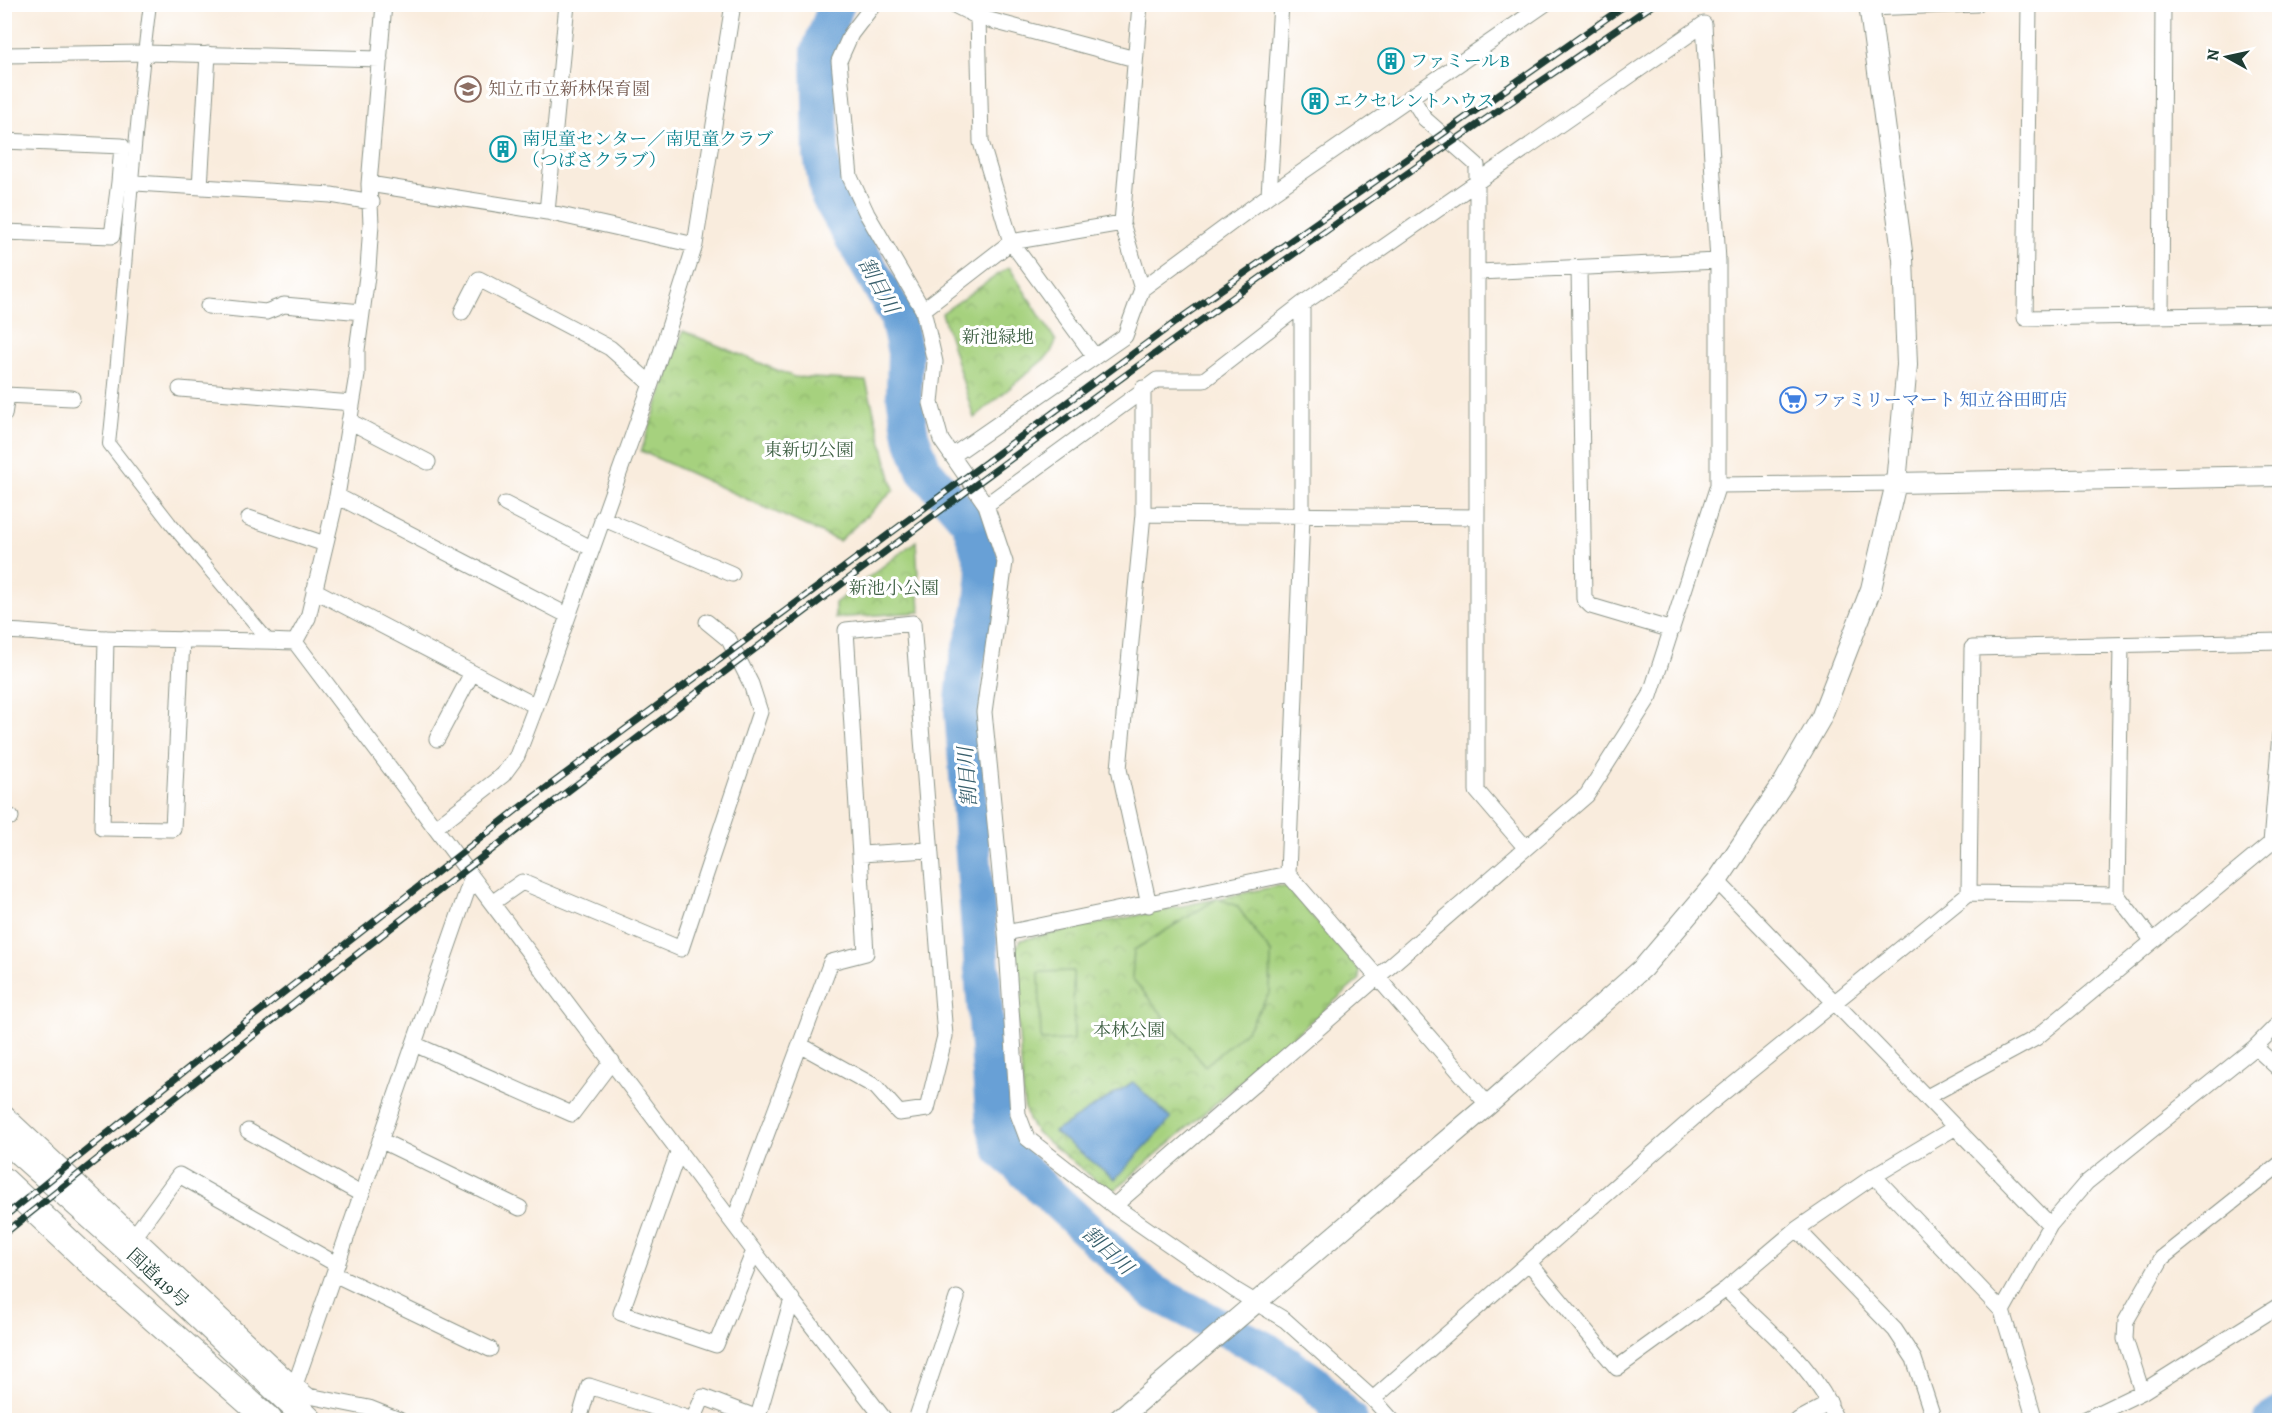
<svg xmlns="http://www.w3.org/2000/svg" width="2284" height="1425" font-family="Alegreya,'Noto Serif JP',serif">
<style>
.park{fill:url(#park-crowns);stroke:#628759;stroke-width:1.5}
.pitch{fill:#a6d17e;stroke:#628759;stroke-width:1.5}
.water{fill:#68a0d6;stroke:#446e85;stroke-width:1.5}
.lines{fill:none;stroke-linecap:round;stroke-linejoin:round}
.river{stroke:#68a0d6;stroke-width:36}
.pedestrian-casing{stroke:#8c9488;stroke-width:14}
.minor-casing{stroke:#8c9488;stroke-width:17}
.tertiary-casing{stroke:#8c9488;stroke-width:22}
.trunk-casing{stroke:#8c9488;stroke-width:28}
.pedestrian{stroke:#fff;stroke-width:12}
.minor{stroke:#fff;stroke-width:15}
.tertiary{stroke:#fff;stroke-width:20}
.trunk{stroke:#fff;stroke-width:26}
.rail-casing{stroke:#1f3d34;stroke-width:7}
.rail{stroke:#fff;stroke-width:4.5;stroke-dasharray:14;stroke-linecap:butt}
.labels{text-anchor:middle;stroke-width:6;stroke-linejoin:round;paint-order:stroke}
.culture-label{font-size:18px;fill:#0d838f;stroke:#fff;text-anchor:start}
.education-label{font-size:18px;fill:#785e54;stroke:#fff;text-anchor:start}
.park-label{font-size:18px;fill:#416246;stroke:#fff}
.shop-label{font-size:18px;fill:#366cbe;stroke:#fff;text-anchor:start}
.street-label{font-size:18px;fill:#1f3d34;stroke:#fff}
.water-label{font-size:20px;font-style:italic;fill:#39606d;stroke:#fff}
</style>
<defs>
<pattern id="park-crowns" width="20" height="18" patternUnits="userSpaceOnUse" patternTransform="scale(1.5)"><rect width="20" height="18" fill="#a6d17e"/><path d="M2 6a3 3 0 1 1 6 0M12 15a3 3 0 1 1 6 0" fill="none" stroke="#8eb46e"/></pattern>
</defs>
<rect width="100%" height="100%" fill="#fff"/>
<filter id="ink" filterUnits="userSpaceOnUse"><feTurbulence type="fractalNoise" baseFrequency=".0167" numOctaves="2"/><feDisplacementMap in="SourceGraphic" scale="12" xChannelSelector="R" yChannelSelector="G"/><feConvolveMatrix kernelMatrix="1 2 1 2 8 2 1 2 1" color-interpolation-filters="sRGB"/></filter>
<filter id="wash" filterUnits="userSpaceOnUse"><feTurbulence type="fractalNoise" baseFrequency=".008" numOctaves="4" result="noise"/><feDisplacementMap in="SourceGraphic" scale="24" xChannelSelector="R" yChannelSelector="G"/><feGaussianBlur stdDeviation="1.35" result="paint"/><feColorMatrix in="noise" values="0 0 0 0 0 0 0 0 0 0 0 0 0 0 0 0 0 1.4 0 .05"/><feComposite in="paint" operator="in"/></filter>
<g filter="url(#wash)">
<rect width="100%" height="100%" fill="#f9ecdd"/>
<path class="park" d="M1009 267 1056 341 1050 354 974 418 942 313Z
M683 331 794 377 866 381 894 490 839 541 641 451Z
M916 541 920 612 835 618V603Z
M1277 886 1287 887 1359 970V980L1116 1189 1109 1191 1036 1132 1028 1120 1024 1105 1013 951 1021 940Z"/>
<path class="pitch" d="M1218 898 1237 906 1271 953 1270 992 1247 1030 1205 1066 1132 978 1134 950Z
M1073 971 1074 1040 1041 1041 1039 972Z"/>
<path class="water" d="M1133 1082 1171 1119 1115 1179 1054 1132Z"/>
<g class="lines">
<path class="river" d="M837 4 819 51 821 155 828 195 897 316 905 352 904 395 911 435 924 470 969 522 985 571 981 611 967 661 962 711 994 1125 1002 1150 1153 1292 1268 1351 1313 1382 1350 1420
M2272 1420 2280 1415"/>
</g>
</g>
<g filter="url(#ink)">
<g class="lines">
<g class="pedestrian-casing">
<path id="pedestrian" d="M150 4C131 151 125 298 109 444L170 523 269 641"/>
</g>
<g class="minor-casing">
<path id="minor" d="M874 4 851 34 839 61 850 177 867 214 923 310 935 362 931 403 941 440 986 505 1005 562 984 712 1006 933 1018 1114 1027 1138 1114 1206 1235 1290 1285 1320 1373 1399 1392 1420
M952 4 978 17 1135 59
M1140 4 1122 223 1142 289 1269 195 1545 4
M2029 4 2025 318 2280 314
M1869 8 1977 4
M978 17 981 142 1011 242 1095 357
M4 55 144 53 380 59
M1412 98 1425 119 1477 165V791L1525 847
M4 141 122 146 119 182
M369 184 547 212 695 245
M200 187 208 54
M1269 195 1281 4
M547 212 567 4
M4 232 112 236 119 182 331 195 372 202
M1579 268 1584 599 1591 606 1672 630
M1479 272 1718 261
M1302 304V516L1288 874 1488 1105
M208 306 266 312 284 305 362 312
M923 310 1011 242 1122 223
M462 312 479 279 610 348 651 384
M2161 316 2163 4
M180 389 352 403
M4 395 72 398
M4 415 7 395
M349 421 428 462
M952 456 1125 336 1142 289
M1718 485 1896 483
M337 496 567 615
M505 504 591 548
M986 505 1157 380H1204L1302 304 1704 24 1718 261V485L1650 696 1587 795 1114 1206
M1143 514V388
M249 518 325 544
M602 518 732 574
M314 590 536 706
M4 631C39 632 71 637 105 638 169 640 232 640 295 642
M106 638 102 828 173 829 182 639
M295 642 754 1251 885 1420
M295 642 308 618 337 496 357 375V350L368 269 371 224 369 184 384 4
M2121 645 2117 895 2152 940
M437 739 472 673
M4 817H11
M436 827 503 775 517 756 536 706 651 384 695 245 733 4
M861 854 929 850
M1717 881 2050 1225
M1969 893 2117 895
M492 903 522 882 681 949 760 712 751 684 729 640 707 622
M1149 905 1119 769 1143 514 1477 517
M1006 933 1288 874
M414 1044 572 1114 612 1061
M2255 1047 2280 1070
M1927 1097 2036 1038 2271 843 2280 734
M4 1112 295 1385 309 1396 369 1408 399 1420
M248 1131 361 1194
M380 1140 520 1208
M679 1150 621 1313 716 1345 754 1251
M1874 1176 2002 1311 2035 1420
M734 1221 831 962 866 953 846 630 913 623 945 1036 927 1109 899 1113 876 1087 802 1046
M1797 1229 1895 1330 1914 1359 1934 1420
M135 1235 179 1175 336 1264
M1530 1264 1617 1368 1726 1289 1797 1229 1874 1176 1956 1127
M334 1274 490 1349
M1726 1289C1765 1329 1817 1367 1836 1420
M2002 1311 2050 1225 2086 1183 2255 1047 2280 1022
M295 1385 472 877
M2142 1392 2125 1339 2126 1321 2162 1258 2280 1164
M1373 1399 1707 1106 1969 893 1972 648 2280 641
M579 1420 589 1386 693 1420
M693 1420 703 1397 758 1418
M757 1420 792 1299
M916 1420 957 1298
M1798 1420 1830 1403
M2084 1420 2142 1392 2280 1305"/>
</g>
<g class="tertiary-casing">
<path id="tertiary" d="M1896 483 2280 476
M1118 1420 1488 1105 1643 968 1717 881 1784 782 1821 718 1871 589 1896 483 1907 365 1903 259 1869 4"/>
</g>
<g class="trunk-casing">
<path id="trunk" d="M4 1138 137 1257 309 1420
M4 1181 89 1261 269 1420"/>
</g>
<use href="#pedestrian" class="pedestrian"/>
<use href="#minor" class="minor"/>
<use href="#tertiary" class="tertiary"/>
<use href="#trunk" class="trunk"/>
<g class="rail-casing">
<path id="rail" d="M4 1217 228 1036 519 808 1185 315 1627 4
M4 1234C453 873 911 524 1381 192 1471 128 1563 67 1654 4"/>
</g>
<use href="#rail" class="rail"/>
</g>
</g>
<defs>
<g id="building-ring" transform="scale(1.35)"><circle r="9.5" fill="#fff" stroke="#0f9aa8" stroke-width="1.5"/><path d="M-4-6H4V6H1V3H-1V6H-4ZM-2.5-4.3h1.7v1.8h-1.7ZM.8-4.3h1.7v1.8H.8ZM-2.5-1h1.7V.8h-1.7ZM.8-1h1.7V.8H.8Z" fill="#0f9aa8"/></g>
<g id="school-ring" transform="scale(1.35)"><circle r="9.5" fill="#fff" stroke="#8d6e63" stroke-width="1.5"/><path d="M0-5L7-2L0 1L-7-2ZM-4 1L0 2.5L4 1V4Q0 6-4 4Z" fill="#8d6e63"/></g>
<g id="supermarket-ring" transform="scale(1.35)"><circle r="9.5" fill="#fff" stroke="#3f7fe0" stroke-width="1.5"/><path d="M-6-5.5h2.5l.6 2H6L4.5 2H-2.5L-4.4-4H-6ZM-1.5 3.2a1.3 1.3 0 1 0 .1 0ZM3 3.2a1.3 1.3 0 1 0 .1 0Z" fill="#3f7fe0"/></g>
</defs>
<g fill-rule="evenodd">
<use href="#building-ring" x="1391" y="61"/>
<use href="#school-ring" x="468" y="89"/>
<use href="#building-ring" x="1315" y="101"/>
<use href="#building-ring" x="503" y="149"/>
<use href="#supermarket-ring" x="1793" y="400"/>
</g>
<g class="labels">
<g class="culture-label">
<text x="1410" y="67">ファミールB</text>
<text x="1334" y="107">エクセレントハウス</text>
<text x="522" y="145">南児童センター／南児童クラブ<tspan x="522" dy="21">（つばさクラブ）</tspan></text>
</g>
<g class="education-label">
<text x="488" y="95">知立市立新林保育園</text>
</g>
<g class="park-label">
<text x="998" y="343">新池緑地</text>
<text x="809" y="456">東新切公園</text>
<text x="894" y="594">新池小公園</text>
<text x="1129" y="1036">本林公園</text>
</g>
<g class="shop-label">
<text x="1812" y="406">ファミリーマート 知立谷田町店</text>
</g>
<g class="street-label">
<text transform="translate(158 1278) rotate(43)" y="6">国道419号</text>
</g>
<g class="water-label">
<text transform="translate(879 285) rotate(61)" y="7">割目川</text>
<text transform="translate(967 777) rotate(-94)" y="7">割目川</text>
<text transform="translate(1108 1250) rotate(43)" y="7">割目川</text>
</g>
</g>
<rect width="2284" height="1425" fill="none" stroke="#fff" stroke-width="24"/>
<g transform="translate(2227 57) rotate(278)" stroke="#ffffff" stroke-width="4.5" paint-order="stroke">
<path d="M0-4.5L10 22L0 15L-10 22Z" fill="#1f3d34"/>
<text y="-9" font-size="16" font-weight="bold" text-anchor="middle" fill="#1f3d34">N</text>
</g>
</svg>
